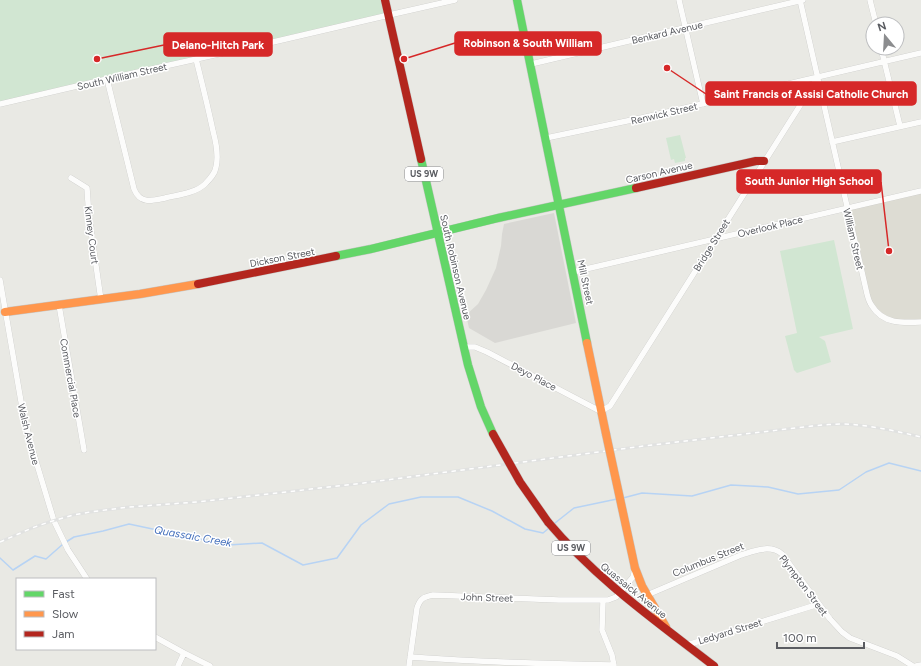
<svg xmlns="http://www.w3.org/2000/svg" width="921" height="666" font-family="Figtree,sans-serif">
<style>
.industrial{fill:#d9d8d4}
.education{fill:#dddcd3}
.green{fill:#d1e6d2}
.lines{fill:none;stroke-linecap:round;stroke-linejoin:round}
.stream{stroke:#b7d3f4;stroke-width:1.5}
.street-casing{stroke:#c6c6c4;stroke-width:6}
.fast-casing{stroke:#c6c6c5;stroke-width:9}
.slow-casing{stroke:#c6c6c5;stroke-width:9}
.jam-casing{stroke:#c6c6c5;stroke-width:9}
.street{stroke:#fcfcfb;stroke-width:5.5}
.fast{stroke:#63d668;stroke-width:8}
.slow{stroke:#ff974d;stroke-width:8}
.jam{stroke:#b3261e;stroke-width:8}
.rail-casing{stroke:#e1e2e1;stroke-width:3}
.rail{stroke:#fff;stroke-width:1.5;stroke-dasharray:4.5;stroke-linecap:butt}
.slow-bridge-casing{stroke:#c6c6c5;stroke-width:9;stroke-linecap:butt}
.jam-bridge-casing{stroke:#c6c6c5;stroke-width:9;stroke-linecap:butt}
.slow-bridge{stroke:#ff974d;stroke-width:8}
.jam-bridge{stroke:#b3261e;stroke-width:8}
.labels{text-anchor:middle;stroke-width:3;stroke-linejoin:round;paint-order:stroke}
.shield{fill:#fff;stroke:#8c8d90;stroke-width:1}
.shield-label{font-size:9px;font-weight:bold;fill:#5a5c61}
.street-label{font-size:10px;fill:#5a5c61;stroke:#fff}
.water-label{font-size:11px;font-style:italic;fill:#4671bd;stroke:#fff}
.leader{fill:none;stroke:#d62828;stroke-width:1.5}
.callout-dot{fill:#d62828;stroke:#fff;stroke-width:1.5}
.callout{fill:#d62828;stroke:#d62828;stroke-width:1.5}
.callout-label{font-size:11px;text-anchor:middle;font-weight:bold;fill:#fff}
</style>
<rect width="100%" height="100%" fill="#e9e9e4"/>
<path class="industrial" d="M554 213 576 323 495 343 469 328 466 315 478 304 486 290 496 268 501 246 502 234 504 224Z"/>
<path class="education" d="M921 192V322H894L872 306 847 208Z"/>
<path class="green" d="M0 0H385L389 15 0 104Z
M680 135 686 158H685V161L675 163 674 159 671 160 666 138Z
M834 240 853 329 819 337 825 341 831 362 797 373 794 370 785 336 797 333 780 251Z"/>
<g class="lines">
<path class="stream" d="M623 498 642 493 692 496 731 485 768 487 798 494 839 490 866 472 889 463 921 471
M555 523 574 508 617 499
M66 542 74 537 103 531 129 524 228 545 262 543 303 565 337 558 361 525 389 504 421 497H458L492 511 525 529 543 533 549 528
M0 558 13 570 35 556 46 559 63 544"/>
<g class="street-casing">
<path id="street" d="M679 0 703 104
M800 0 867 294C868 298 869 302 872 306 883 324 902 323 921 322
M870 0 876 24
M881 48 900 126
M531 64 803 0
M107 79 134 189C140 204 151 201 165 198 177 195 196 193 205 184 210 179 215 174 216 167 219 155 216 142 213 131 208 107 202 83 196 59
M0 104 107 79 273 42 389 15 455 0
M546 138 646 117 921 53
M832 142 921 122
M71 178 87 188 89 217 101 300
M573 272 921 191
M0 280 23 413 32 448 54 521 68 550 87 579
M59 305 84 450
M464 347H475L487 352 598 410 601 411 610 406 818 77
M647 595 741 555C754 551 770 544 782 554L830 619 842 632 850 638 897 656 913 666
M603 601 602 630 612 655 614 666
M155 637 184 653 210 666
M687 645 819 604
M410 657C478 662 546 664 614 665
M178 666 184 653
M409 666 417 608C420 599 423 597 433 595L559 600H608L616 597 633 577 635 569
M916 666 921 665"/>
</g>
<g class="fast-casing">
<path id="fast" d="M517 0 587 343
M421 159 468 365 481 407 493 434
M336 256 371 249 498 218 636 188"/>
</g>
<g class="slow-casing">
<path id="slow" d="M5 312 140 294 198 284
M587 343 606 434
M635 568 642 586 666 627"/>
</g>
<g class="jam-casing">
<path id="jam" d="M385 0 421 159
M636 188 756 161H764
M198 284 336 256
M548 522C596 579 656 621 714 666"/>
</g>
<use href="#street" class="street"/>
<use href="#fast" class="fast"/>
<use href="#slow" class="slow"/>
<use href="#jam" class="jam"/>
<g class="rail-casing">
<path id="rail" d="M0 542 32 528 49 522 73 515 90 512 129 507 197 502 356 484 644 446 812 426C823 425 833 424 844 424 870 425 896 431 921 437"/>
</g>
<use href="#rail" class="rail"/>
<g class="slow-bridge-casing">
<path id="slow-bridge" d="M606 434 635 568"/>
</g>
<g class="jam-bridge-casing">
<path id="jam-bridge" d="M493 434 520 482 548 522"/>
</g>
<use href="#slow-bridge" class="slow-bridge"/>
<use href="#jam-bridge" class="jam-bridge"/>
</g>
<g class="labels">
<g class="shield">
<rect x="405" y="167" width="38" height="14" rx="3"/>
<rect x="552" y="541" width="38" height="14" rx="3"/>
</g>
<g class="shield-label">
<text x="424" y="177">US 9W</text>
<text x="571" y="551">US 9W</text>
</g>
<g class="street-label">
<text transform="translate(667 32) rotate(-13)" y="4">Benkard Avenue</text>
<text transform="translate(122 76) rotate(-13)" y="4">South William Street</text>
<text transform="translate(664 113) rotate(-13)" y="4">Renwick Street</text>
<text transform="translate(659 172) rotate(-13)" y="4">Carson Avenue</text>
<text transform="translate(770 226) rotate(-13)" y="4">Overlook Place</text>
<text transform="translate(92 235) rotate(83)" y="4">Kinney Court</text>
<text transform="translate(854 239) rotate(77)" y="4">William Street</text>
<text transform="translate(711 245) rotate(-58)" y="4">Bridge Street</text>
<text transform="translate(282 257) rotate(-11)" y="4">Dickson Street</text>
<text transform="translate(456 267) rotate(77)" y="4">South Robinson Avenue</text>
<text transform="translate(586 282) rotate(78)" y="4">Mill Street</text>
<text transform="translate(534 376) rotate(28)" y="4">Deyo Place</text>
<text transform="translate(71 378) rotate(80)" y="4">Commercial Place</text>
<text transform="translate(29 434) rotate(76)" y="4">Walsh Avenue</text>
<text transform="translate(708 559) rotate(-22)" y="4">Columbus Street</text>
<text transform="translate(804 585) rotate(53)" y="4">Plympton Street</text>
<text transform="translate(634 590) rotate(39)" y="4">Quassaick Avenue</text>
<text transform="translate(487 597) rotate(2)" y="4">John Street</text>
<text transform="translate(730 631) rotate(-17)" y="4">Ledyard Street</text>
</g>
<g class="water-label">
<text transform="translate(193 536) rotate(10)" y="4">Quassaic Creek</text>
</g>
</g>
<path class="leader" d="M404 59L455 43M97 59L164 45M667 68L706 94M889 251L881 182"/>
<g class="callout-dot">
<circle cx="404" cy="59" r="4"/>
<circle cx="97" cy="59" r="4"/>
<circle cx="667" cy="68" r="4"/>
<circle cx="889" cy="251" r="4"/>
</g>
<g class="callout">
<rect x="455" y="32" width="146" height="23" rx="4"/>
<rect x="164" y="33" width="108" height="23" rx="4"/>
<rect x="706" y="82" width="210" height="23" rx="4"/>
<rect x="737" y="170" width="144" height="23" rx="4"/>
</g>
<g class="callout-label">
<text x="528" y="47">Robinson &amp; South William</text>
<text x="218" y="49">Delano-Hitch Park</text>
<text x="811" y="98">Saint Francis of Assisi Catholic Church</text>
<text x="809" y="185">South Junior High School</text>
</g>
<rect x="16" y="578" width="140" height="72" fill="#ffffff" stroke="#bdbec0"/>
<rect x="24" y="591" width="20" height="6" fill="#63d668" stroke="#bdbec0"/>
<text x="52" y="598" font-size="12" fill="#5a5c61">Fast</text>
<rect x="24" y="611" width="20" height="6" fill="#ff974d" stroke="#bdbec0"/>
<text x="52" y="618" font-size="12" fill="#5a5c61">Slow</text>
<rect x="24" y="631" width="20" height="6" fill="#b3261e" stroke="#bdbec0"/>
<text x="52" y="638" font-size="12" fill="#5a5c61">Jam</text>
<g transform="translate(885 36) rotate(342)"><circle r="19" fill="#ffffff" stroke="#bdbec0"/>
<path d="M0-3L7 15L0 10L-7 15Z" fill="#8c8d8f"/>
<text y="-6" font-size="11" font-weight="bold" text-anchor="middle" fill="#5a5c61">N</text>
</g>
<path d="M777 642v6h87v-6" fill="none" stroke="#5a5c61" stroke-width="2"/>
<text x="783" y="642" font-size="12" fill="#5a5c61" stroke="#ffffff" stroke-width="3" paint-order="stroke">100 m</text>
</svg>
